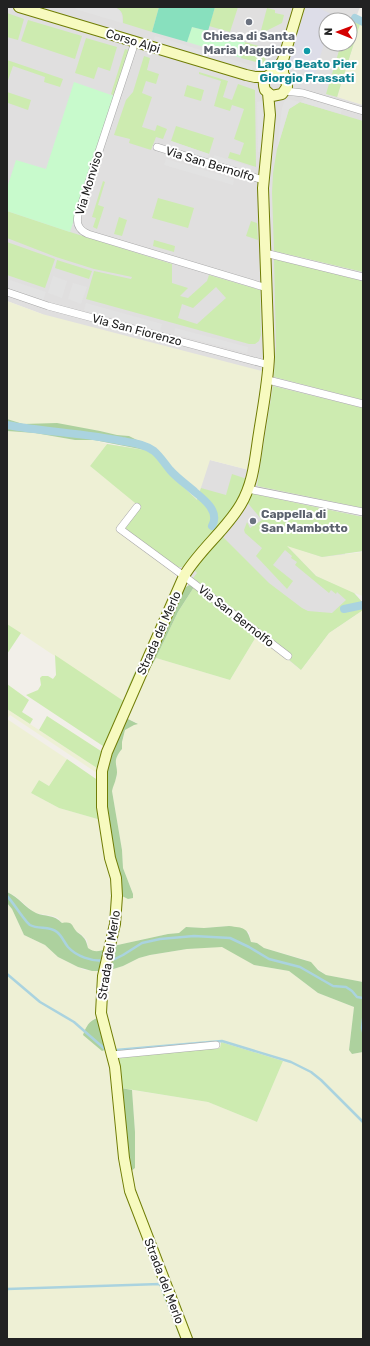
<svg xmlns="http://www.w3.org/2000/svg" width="370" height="1346" font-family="Rubik,sans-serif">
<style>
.residential{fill:#e0dfdf;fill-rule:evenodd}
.farmland{fill:#eef0d5}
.grass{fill:#cdebb0;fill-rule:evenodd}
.forest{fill:#add19e}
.park{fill:#c8facc}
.pitch{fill:#88e0be}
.parking{fill:#e2e2e2}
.plaza{fill:#dddde8}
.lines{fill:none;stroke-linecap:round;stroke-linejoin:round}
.stream{stroke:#aad3df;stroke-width:2.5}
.canal{stroke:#aad3df;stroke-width:8}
.street-casing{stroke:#a9a9a9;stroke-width:8}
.secondary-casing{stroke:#707d05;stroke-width:12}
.street{stroke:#fff;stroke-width:7}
.secondary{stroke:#f7fabf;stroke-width:10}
.worship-dot{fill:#6b7280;stroke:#fff;stroke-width:1.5}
.culture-dot{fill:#0f9aa8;stroke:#fff;stroke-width:1.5}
.labels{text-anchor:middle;stroke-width:4;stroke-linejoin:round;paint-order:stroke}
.worship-label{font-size:12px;font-weight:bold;fill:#5b616d;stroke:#fff}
.street-label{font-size:12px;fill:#222;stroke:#fff}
.culture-label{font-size:12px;font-weight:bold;fill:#0d838f;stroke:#fff}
</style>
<rect width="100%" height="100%" fill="#f2efe9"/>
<path class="residential" d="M7 7H360L355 20 360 24 338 97 363 105V551L345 553 348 591 354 593 363 603V610L329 633 301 670 173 573 170 569 117 530 107 444 150 451 171 475 210 460 249 470 42 314 7 301ZM326 20H350V44H326Z"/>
<path class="farmland" d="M360 24 363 25V105L337 97Z
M7 301 42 314 262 371 264 376 249 470 210 460 197 500 171 475 141 442 129 436 117 435 100 431 80 428 23 424 7 419Z
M7 431 35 433 75 440H94L107 444 90 466 136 503 117 530 170 569 176 577 177 581 146 653 141 659 126 692 125 703 7 624Z
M286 545 322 557 363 552V596L348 591 316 576Z
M363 610V982L326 975 306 960 264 948 257 943 251 942 249 932 229 926 204 928 186 927 180 933 168 934 113 946 120 895 133 898V894L123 868 122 850 112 791 113 785 117 776 116 761 117 755 122 749V742L125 730 137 723 124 717 129 705 156 658 230 680 257 635 301 670 329 633Z
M7 709 100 770V775L10 715 7 719 67 759 49 786 39 780 31 793 59 808 101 820 113 879 114 905 107 949 97 952 92 951 88 948 87 940 81 934 62 923 58 918 53 916 35 913 15 896 7 892Z
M7 903 12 909 24 935 45 945 58 957 84 970 102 971 98 1018 92 1020 86 1027 107 1049 110 1061 120 1154 183 1339H7Z
M215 947H222L228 949 254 965 289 971 318 993 354 1007 349 1050 352 1054 363 1052V1339H190L133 1185 130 1172 135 1168V1132L132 1090 208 1102 257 1122 283 1061 221 1042 115 1052 105 1016 107 971 123 966 139 958 150 955 187 949Z"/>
<path class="grass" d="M115 7H159L152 32 123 23C123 15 123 11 115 7Z
M215 7H238L230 32 209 26Z
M267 8 275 10V13L284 15 282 23 260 34Z
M7 13 24 19 18 40 7 37Z
M28 20 82 36 75 59 21 41Z
M355 20 360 24 337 97 326 94 341 44H350V22H355Z
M86 38 117 47 110 71 98 67 94 79 75 73Z
M245 42 259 46 268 65 241 58Z
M125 49 129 50 114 96 111 94Z
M144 56 150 58 147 70 159 74 156 84 146 81 142 93 152 97 142 127 155 131 157 125 167 129 163 139 156 137 151 150 129 143 130 139 114 135 126 100 133 92Z
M7 60 63 79 60 87 44 82 45 77 13 66 7 83Z
M199 72 228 81 223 97 232 100 238 84 255 90 256 167 228 158 230 152 240 155 244 143 234 139 244 109 232 105 230 111 214 106 221 81 199 74Z
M187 85 204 90 201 101 184 96Z
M7 92 31 100 28 110 8 103 7 104Z
M300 102 363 121V272L274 251 272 193 273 173 277 149 289 109Z
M176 126 214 138 209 154 171 141Z
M103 181 105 182 98 205 104 207 97 229 93 227 96 218 92 217Z
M158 198 194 208 188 228 152 218Z
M7 211 70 232 172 264V283L188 288 180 296 188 298 207 281 209 275 260 290 261 335 259 341 255 344H249L86 299 94 271 131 279 132 277 94 269 56 257 7 238ZM216 287 226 298 197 324 178 318 182 304 193 308Z
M119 217 127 220 122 236 114 234Z
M251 221 257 223 258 240 246 236Z
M154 240 175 246 174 252 153 246Z
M7 242 55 259 45 288 7 275Z
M274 259 363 281V400L274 377 276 346Z
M57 260 92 271 89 279 55 268Z
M273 386 363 408V508L257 486Z
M107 444 150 451 171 475 197 500 201 488 226 495 232 474 247 479 235 507 183 567H177L124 529 140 507 90 466Z
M249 493 363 517V551L322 557 287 546 316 576 354 593 363 603V610L329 633 301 670 288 659 291 654 193 578 197 573 193 569 222 536 269 583 302 608 308 611 332 613 346 600 337 592 336 594 331 590 329 593 295 565 297 562 291 558 292 556 285 550 273 565 293 581 287 589 256 556 262 548 245 533 244 530 247 522 250 528 262 520 246 501Z
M194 587 257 635 230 680 156 658 178 612Z
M7 624 21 633 7 654Z
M146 653 106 748 26 695 38 690 41 685 40 678 42 676H48L53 679 56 675 55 655 125 702C124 691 139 663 146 653Z
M7 684 29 700 22 712 33 719 30 724 7 709Z
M47 716 104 753 100 770 39 730Z
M67 759 99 781 101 820 59 808 31 793 39 780 49 786Z
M221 1042 283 1061 257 1122 208 1102 121 1088 116 1058 220 1048Z"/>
<path class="forest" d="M7 419 23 424 57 423 100 431 117 435 129 436 141 442 150 451 94 440H75L35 433 7 431Z
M189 585 194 587 178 612 156 658 129 705 183 589Z
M124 717 138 724 134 725 125 730 122 742V749C110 763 120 766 116 778 115 783 113 786 112 791L122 850 123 868 133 894V898L128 899 120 895 105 817V769Z
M7 892C19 897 25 908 36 913 45 917 54 914 62 923 74 921 71 926 77 932 84 937 86 939 88 948 95 953 99 951 107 949L102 971H92L78 967 58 957 45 945 24 935 12 909 7 903Z
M229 926C244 928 247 927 251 942L257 943 264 948 311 962 318 970 326 975 363 982V1052L352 1054 349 1050 354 1007 318 993 289 971 254 965 222 947 187 949 150 955 139 958 123 966 107 971 113 946 168 934 179 933 186 927 204 928Z
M98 1018 107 1049 102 1051 83 1035C86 1027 89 1020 98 1018Z
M121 1088 132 1090 135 1132V1168L130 1172Z"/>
<path class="park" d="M192 27 245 42 241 58 187 42Z
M74 82 114 96 70 232 7 211V188L16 160 46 169Z"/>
<path class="pitch" d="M159 7H215L208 31 192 27 187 42 152 32Z"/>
<path class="parking" d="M77 7H112L116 8 120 11 122 16V23L75 9Z
M155 36 253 66 252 71 153 42Z
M288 99 300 102 306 99 342 109 341 114 300 102 289 109 277 149 282 108 285 100Z
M263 101 264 152H258L257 102Z
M171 141 209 154 207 159 169 147Z
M214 155 252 167 250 173 213 161Z
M166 159 234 179 233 185 164 165Z
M53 276 67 281 62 298 48 293Z
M7 279 46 292 43 300 7 288Z
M73 283 87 287 81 304 68 299Z
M86 303 162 324 160 331 84 310Z
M175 328 248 347 247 353 174 334Z"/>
<path class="plaza" d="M306 7H317L333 15 331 20H326V37L315 74 288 66Z"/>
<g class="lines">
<path class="stream" d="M7 896C13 902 25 922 30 925 39 930 49 925 57 932 62 936 64 942 68 947 76 956 92 962 104 960
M109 959H115L123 955 142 943 160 939 194 936 230 938 249 947 269 959 300 967 333 986 346 987 352 991 357 997 363 998
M7 974 40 1002 74 1022 106 1050
M363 1019 362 1028 363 1032
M116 1050 222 1041 291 1062 311 1072 321 1080 363 1122
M7 1289 160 1284 182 1339"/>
<path class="canal" d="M355 18 363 22
M7 425C45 432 84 433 122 441 133 443 145 444 154 451 160 456 165 464 170 470 177 478 187 485 195 492 205 500 220 512 212 526
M344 609 363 605"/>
<g class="street-casing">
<path id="street" d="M135 42 78 215C76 224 79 230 88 234L267 288
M285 91 303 93 363 111
M157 147 263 180
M265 253 363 277
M7 292 48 306 269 365
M268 380 363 404
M248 489 363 512
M137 507 120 529 184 576 288 656
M112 1055 216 1045"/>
</g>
<g class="secondary-casing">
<path id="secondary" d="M19 7 246 75 255 77H266
M283 60C281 63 279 68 275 71 267 77 261 77 265 90L272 96 282 94 287 87 286 78 283 74V60L299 7
M187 1339 130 1191 124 1158 115 1067 101 1013 103 976 115 924 117 896 116 878 110 858 102 807V771L107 752 184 576C200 549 226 530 241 504 254 482 255 457 259 433 263 407 268 382 269 357L263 188 270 115 268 93"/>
</g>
<use href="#street" class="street"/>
<use href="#secondary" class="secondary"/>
</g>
<g class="worship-dot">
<circle cx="249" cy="22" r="4"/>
<circle cx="253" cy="521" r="4"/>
</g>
<circle class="culture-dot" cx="307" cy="51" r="4"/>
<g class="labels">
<g class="worship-label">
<text x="249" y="40">Chiesa di Santa<tspan x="249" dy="14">Maria Maggiore</tspan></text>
<text x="261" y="518" text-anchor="start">Cappella di<tspan x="261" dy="14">San Mambotto</tspan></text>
</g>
<g class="street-label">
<text transform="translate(133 41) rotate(17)" y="4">Corso Alpi</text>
<text transform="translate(210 164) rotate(17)" y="4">Via San Bernolfo</text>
<text transform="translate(89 183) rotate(-73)" y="4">Via Monviso</text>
<text transform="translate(137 330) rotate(15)" y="4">Via San Fiorenzo</text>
<text transform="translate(236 616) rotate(38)" y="4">Via San Bernolfo</text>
<text transform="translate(159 633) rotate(-66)" y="4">Strada del Merlo</text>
<text transform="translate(109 955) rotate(-81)" y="4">Strada del Merlo</text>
<text transform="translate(164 1281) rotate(69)" y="4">Strada del Merlo</text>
</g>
<g class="culture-label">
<text x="307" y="68">Largo Beato Pier<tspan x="307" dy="14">Giorgio Frassati</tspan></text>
</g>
</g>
<rect width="370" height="1346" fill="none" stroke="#222222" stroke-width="16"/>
<g transform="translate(338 32) rotate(271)"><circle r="19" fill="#ffffff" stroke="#a7a7a7"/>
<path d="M0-3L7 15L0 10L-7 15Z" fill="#d40000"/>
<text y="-6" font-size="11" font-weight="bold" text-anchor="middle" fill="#222222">N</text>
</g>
</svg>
